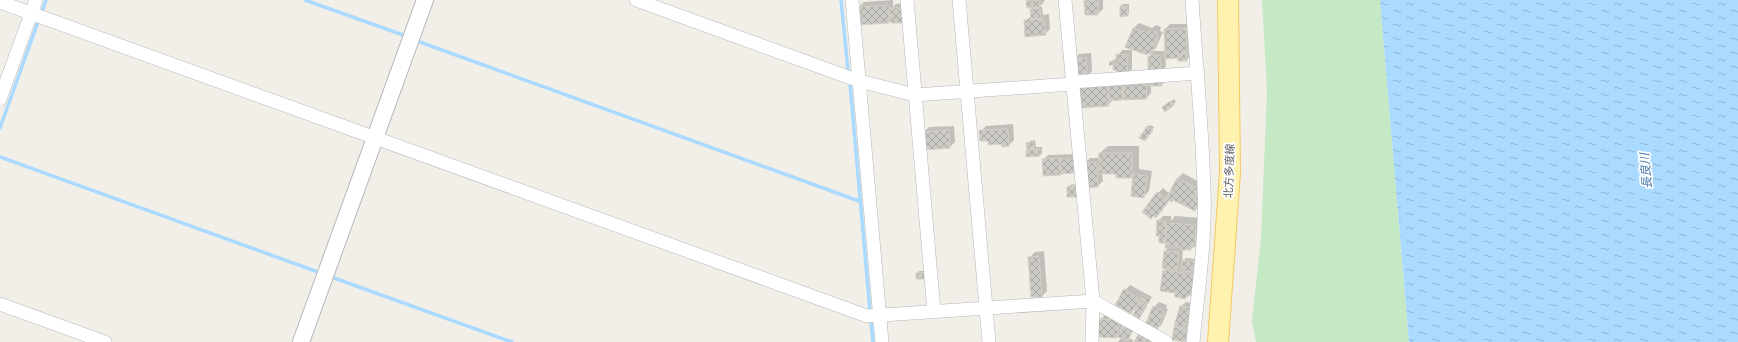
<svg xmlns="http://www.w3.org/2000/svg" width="1738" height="342" font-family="'DejaVu Sans','Noto Sans JP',sans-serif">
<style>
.grass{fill:#c5e8c5}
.water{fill:url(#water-ripples)}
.shadow{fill:#0003}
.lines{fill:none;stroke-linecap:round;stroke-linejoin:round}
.stream{stroke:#aadaff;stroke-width:3.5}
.building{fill:url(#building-cross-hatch);stroke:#d6d1c6}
.minor-casing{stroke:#b5b8bc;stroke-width:14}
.tertiary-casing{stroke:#b5b8bc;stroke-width:18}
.primary-casing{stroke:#f2c960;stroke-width:22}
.minor{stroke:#fff;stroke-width:13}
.tertiary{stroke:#fff;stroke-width:16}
.primary{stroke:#fff2af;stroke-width:20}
.labels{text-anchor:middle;stroke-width:3.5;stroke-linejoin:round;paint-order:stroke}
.street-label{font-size:11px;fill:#5f6368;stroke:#fff}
.water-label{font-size:12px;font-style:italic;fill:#4174aa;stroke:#fff}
</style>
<defs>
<pattern id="water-ripples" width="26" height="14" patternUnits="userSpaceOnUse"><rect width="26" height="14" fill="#aadaff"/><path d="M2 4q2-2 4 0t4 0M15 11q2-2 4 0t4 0" fill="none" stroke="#8eb4d2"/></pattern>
<pattern id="building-cross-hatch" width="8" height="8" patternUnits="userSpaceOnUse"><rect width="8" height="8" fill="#cccac5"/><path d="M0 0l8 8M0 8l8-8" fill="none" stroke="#a9a8a4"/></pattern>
</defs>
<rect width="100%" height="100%" fill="#f1efe8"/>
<path class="grass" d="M1262 0H1380L1409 342H1256L1252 321 1261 238 1267 92Z"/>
<path class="water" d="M1380 0H1738V342H1409Z"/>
<path class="shadow" d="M893 0V7L896 4 907 3 889 22 859 7 864 2Z
M1027 0H1045L1040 7H1042L1043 15 1049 14 1050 29 1045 34 1025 21 1032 15 1031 9 1034 7Z
M1085 0H1103V9L1098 14Z
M1123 4H1129V13L1127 15 1121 6Z
M1139 23 1152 28 1156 25 1161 27 1160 31 1163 32 1156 48 1153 51H1166L1165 29 1170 24H1190L1192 48 1187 52H1189V57L1187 60 1177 57 1165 58 1166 66 1161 71 1149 56 1152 53 1126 46 1134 28Z
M1122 50H1132V69L1127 74 1117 69 1114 64 1109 66V62L1115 60Z
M1091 53 1092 71 1087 76 1074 59 1079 54Z
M1164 77V82L1162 85H1151V93L1146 98 1125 97 1122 99 1113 100 1108 105 1080 87Z
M1174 99 1176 102 1166 110V105Z
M1013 124 1014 140 1009 145 989 140 981 131 986 126Z
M1150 125 1154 127 1145 140 1147 127Z
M954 126 955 142 950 147 924 132 929 127Z
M1035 140 1036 147H1042V153L1040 155 1027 156V143L1030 141Z
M1108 146H1139V169L1152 171 1149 191 1144 196 1134 175 1132 177 1117 173H1102L1103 181 1098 186 1085 163 1090 158H1100V153Z
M1079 154 1075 172 1044 174 1043 160 1048 155Z
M1183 173 1203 184 1200 205 1195 210 1174 199 1170 200 1156 217 1158 193 1163 188 1170 194 1178 178Z
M1079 184V193L1068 187 1070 185Z
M1163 216H1171V221L1175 216 1203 218 1202 239 1191 249H1183L1182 262 1186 258 1196 259 1198 286 1188 296 1176 292 1164 271 1167 268H1163L1165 251 1169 247 1167 240 1165 242 1158 221Z
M1044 251 1047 291 1042 296 1030 257 1035 252Z
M919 271H927L917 278V274Z
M1130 285 1152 297 1137 320 1138 306 1131 313 1125 290Z
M1159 302 1167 305 1166 308 1168 309 1162 324 1157 329 1154 307Z
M1186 302 1195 304 1191 336 1175 328 1178 325 1180 307Z
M1105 315 1123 316 1122 327H1135L1129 338 1133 340V342H1118L1122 337H1117L1100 320Z"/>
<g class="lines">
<path class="stream" d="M305 0 403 35
M841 0 848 70
M42 12 46 0
M420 42 859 201
M850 84 870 311
M0 128 38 22
M0 157 318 272
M334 278 512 342
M871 321 873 342"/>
</g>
<path class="building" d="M1026 0H1040V7L1027 8Z
M1084 0H1098V15H1085Z
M888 5 889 23 859 25 858 7Z
M1120 6H1127L1128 16 1120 17Z
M890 8H902L903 23H891Z
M1040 8 1041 18 1031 19 1030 9Z
M1044 19 1046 35 1025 37 1024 20Z
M1133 28 1148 33 1150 30 1157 32 1156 36 1158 37 1152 54 1148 53 1147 55 1125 47Z
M1186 28 1187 54H1178V58L1165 59 1164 29Z
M1116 54 1128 55 1127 75H1116V70H1113V60H1116Z
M1178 54H1187V61H1178Z
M1160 55 1161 72 1148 73V56Z
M1073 58H1086L1088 77 1074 78Z
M1162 79V86H1148V80Z
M1146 81 1147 99 1124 100 1123 82Z
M1122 82 1123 100 1109 101 1108 83Z
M1108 85 1109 106 1080 108 1079 87Z
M1171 101 1174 105 1165 112 1162 107Z
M1147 126 1153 130 1145 141 1139 138Z
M1008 129 1009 146 1002 147 1001 144 988 145V141H980L979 130Z
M949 130 950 148 924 150 923 132Z
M1033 142 1034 149H1027L1026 143Z
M1040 149V156L1026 157V150Z
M1099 153H1132V178H1116V174H1099Z
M1060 158 1061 175 1043 176 1042 159Z
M1060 159H1074L1075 173 1061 174Z
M1096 162 1098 187 1086 188 1084 163Z
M1133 174 1147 176 1144 198 1131 196Z
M1177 178 1199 189 1194 199 1200 202 1195 211 1173 200 1172 202 1166 199Z
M1077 186 1078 197H1067V187Z
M1157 192 1169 201 1156 218 1153 216 1151 219 1142 212Z
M1157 220 1166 221 1165 243H1159V236H1156Z
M1167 223 1196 225 1195 247H1191V250H1181V246H1171L1170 248H1165Z
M1164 251 1179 252 1177 270 1162 268Z
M1039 256 1042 297H1031L1028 257Z
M1182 260 1194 261 1193 272 1181 271Z
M1163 270 1192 274 1194 276 1191 295 1186 297 1185 299 1175 297V293L1160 291Z
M916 273H925L926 279H916Z
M1124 289 1140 299 1131 314 1115 305Z
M1143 295 1150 299 1148 304 1141 300Z
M1140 302 1147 306 1137 322 1131 318Z
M1153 306 1163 310 1162 313 1164 314 1157 330 1145 325Z
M1180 306 1191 308 1187 328 1174 326Z
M1099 319 1119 320 1117 338 1098 337Z
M1123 325 1133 329 1128 341 1118 337Z
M1174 327 1189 330 1187 342 1172 340Z
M1139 333 1151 339 1150 342H1134Z"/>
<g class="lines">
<g class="minor-casing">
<path id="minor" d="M636 0 859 81 915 95 1072 84
M852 0 882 342
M907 0 934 312
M959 0 989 342
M1065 0 1093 301 1092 342
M1192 0C1196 63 1202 125 1204 188 1206 239 1198 291 1193 342
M0 2 867 316 1093 301 1166 342
M1072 82 1198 73
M0 99 36 0
M0 304 105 342"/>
</g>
<g class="tertiary-casing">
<path id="tertiary" d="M301 342 425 0"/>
</g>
<g class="primary-casing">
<path id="primary" d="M1218 342 1230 172 1228 0"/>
</g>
<use href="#minor" class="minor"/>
<use href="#tertiary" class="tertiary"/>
<use href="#primary" class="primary"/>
</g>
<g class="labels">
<g class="street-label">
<text transform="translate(1229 171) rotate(-88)" y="4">北方多度線</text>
</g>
<g class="water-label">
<text transform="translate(1646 171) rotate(-95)" y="4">長良川</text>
</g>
</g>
</svg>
